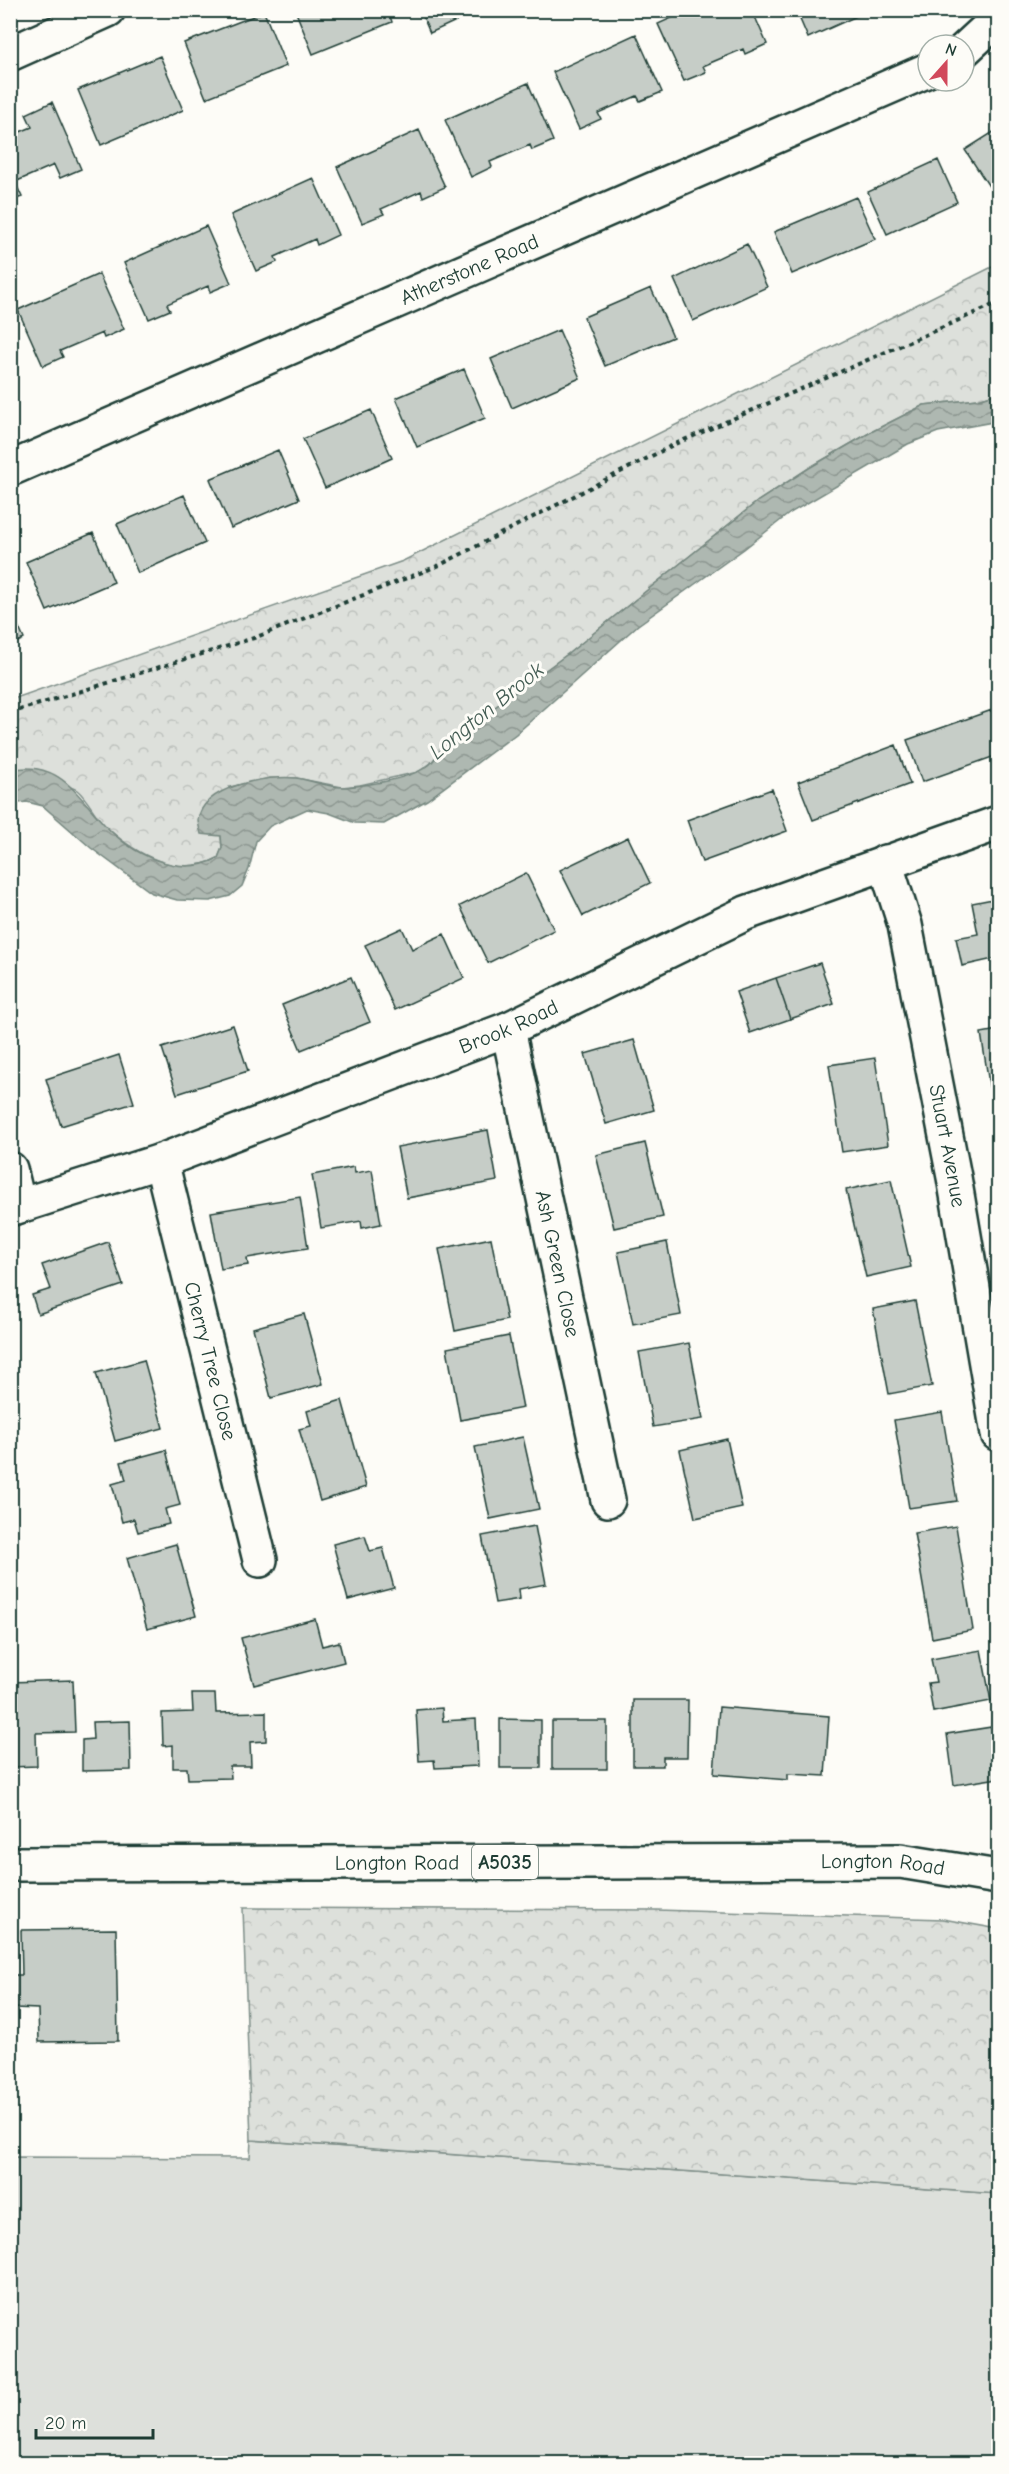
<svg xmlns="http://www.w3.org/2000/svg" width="1009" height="2474" font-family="'Comic Neue',sans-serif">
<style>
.green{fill:#dde0db;stroke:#7e8e88;stroke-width:1.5}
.forest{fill:url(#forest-crowns);stroke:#7e8e88;stroke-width:1.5}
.water{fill:url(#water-waves);stroke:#75877f;stroke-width:1.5}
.building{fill:#c6cdc7;stroke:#1f3d34;stroke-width:1.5}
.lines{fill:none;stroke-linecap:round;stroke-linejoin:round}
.minor-casing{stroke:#1f3d34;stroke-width:38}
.major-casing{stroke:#1f3d34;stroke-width:38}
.path{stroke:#1f3d34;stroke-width:4;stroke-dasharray:4.5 4.5;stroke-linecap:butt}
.minor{stroke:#fdfcf7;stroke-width:33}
.major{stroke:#fdfcf7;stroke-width:33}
.labels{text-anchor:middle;stroke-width:6;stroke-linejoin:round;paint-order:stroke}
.shield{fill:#fdfcf7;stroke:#62766e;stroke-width:1.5}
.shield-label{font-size:20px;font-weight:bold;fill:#1f3d34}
.street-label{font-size:21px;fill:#1f3d34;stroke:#fdfcf7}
.water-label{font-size:22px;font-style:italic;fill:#435c53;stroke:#fdfcf7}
</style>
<defs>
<pattern id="forest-crowns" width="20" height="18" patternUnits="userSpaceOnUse" patternTransform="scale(1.5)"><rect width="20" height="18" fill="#dde0db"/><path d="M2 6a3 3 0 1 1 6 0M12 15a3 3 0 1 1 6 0" fill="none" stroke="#bdc1bd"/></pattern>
<pattern id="water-waves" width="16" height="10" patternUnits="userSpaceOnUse" patternTransform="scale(1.5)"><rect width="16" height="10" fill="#aeb8b1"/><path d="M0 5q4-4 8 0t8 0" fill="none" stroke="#8d9791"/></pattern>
</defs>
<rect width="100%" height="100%" fill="#fdfcf7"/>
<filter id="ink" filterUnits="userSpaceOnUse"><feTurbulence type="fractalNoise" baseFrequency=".0167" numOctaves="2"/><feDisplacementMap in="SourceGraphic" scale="12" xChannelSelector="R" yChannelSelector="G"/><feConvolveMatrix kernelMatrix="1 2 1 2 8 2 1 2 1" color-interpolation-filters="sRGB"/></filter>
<g filter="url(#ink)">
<path class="green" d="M251 2140 998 2194V2463L11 2464 10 2286 17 2285 11 2157 250 2158Z"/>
<path class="forest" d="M998 264V393L978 399 924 405 871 432 809 468 758 501 569 653 446 743 431 763 418 772 360 785 342 787 296 778H270L229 787 221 836 222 848 218 858C178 879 136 854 106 827 95 816 88 799 77 790 71 786 17 769 11 770L10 700 403 561Z
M243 1908 657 1910 943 1919 998 1929V2194L251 2140Z"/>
<path class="water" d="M998 393V421L938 432 908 444 790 513 744 549 638 625 516 734 427 800 384 824 355 823 329 813 307 809 270 826 256 841 249 869 242 886 230 896 210 901 177 900 152 893 91 848 43 806 27 802 11 804V770C58 759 77 795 104 824 131 854 179 879 218 858L222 848 221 836 201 834C200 830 198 824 198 820 203 785 269 775 296 778 312 780 329 788 346 787 369 785 411 779 429 765 436 759 441 750 446 743L569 653 758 501 809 468 871 432 924 405 978 399Z"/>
<path class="building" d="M295 10H388L392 22 313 54Z
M420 10H480L430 33Z
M689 10H752L767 44 745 54 743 49 703 66 706 72 684 81 658 24Z
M796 10H870L808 38Z
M264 12 286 66 206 98 184 43Z
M636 34 662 92 640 101 637 96 598 113 601 119 579 129 553 72Z
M160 56 183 110 101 145 78 90Z
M528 83 553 141 532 150 530 145 490 162 492 167 471 177 445 120Z
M52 102 81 169 60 178 54 165 15 182 22 197 10 201V136L32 127 26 114Z
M998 129V191L994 194 965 150Z
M419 130 445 187 423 197 421 191 381 209 384 214 362 223 337 167Z
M938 160 957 202 887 234 868 192Z
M313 178 338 235 317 245 315 239 275 257 277 262 256 271 231 215Z
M856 197 875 239 792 274 774 232Z
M206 226 231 283 210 292 208 286 167 304 170 310 149 319 124 263Z
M747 244 767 287 693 321 674 279Z
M99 274 124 329 104 338 102 333 60 351 63 357 43 366 18 310Z
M651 288 673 337 605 366 584 317Z
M559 330 580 378 512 408 491 359Z
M464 369 485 418 417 447 396 398Z
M371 410 392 458 325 488 303 439Z
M278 450 299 499 231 528 210 479Z
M184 495 205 543 138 573 117 524Z
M93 533 114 582 47 611 26 562Z
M10 608 24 639 10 645Z
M992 710 998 729V755L922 782 907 740Z
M896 745 910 784 813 820 798 782Z
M772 789 787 831 702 862 687 820Z
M628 837 650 883 583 916 560 870Z
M526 873 554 930 488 963 460 906Z
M998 898V958L962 966 956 938 978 934 972 903Z
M402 928 412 949 444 934 464 978 395 1010 365 945Z
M820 963 834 1004 790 1019 776 978Z
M351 977 370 1022 301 1050 282 1005Z
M776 978 790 1019 750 1033 736 992Z
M233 1025 248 1071 177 1094 162 1048Z
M998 1030V1135H997L981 1033Z
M634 1040 654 1110 606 1124 585 1054Z
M119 1055 134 1103 61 1126 46 1079Z
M875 1058 888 1145 842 1152 829 1065Z
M488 1130 497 1181 407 1198 397 1147Z
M645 1143 663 1217 614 1228 596 1155Z
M354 1167 355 1173 372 1170 381 1224 362 1228 361 1221 321 1228 312 1175Z
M891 1180 911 1267 866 1277 846 1190Z
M300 1197 308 1248 247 1258 248 1265 221 1269 211 1212Z
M491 1238 507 1320 455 1331 439 1249Z
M108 1242 123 1285 38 1314 32 1295 51 1289 42 1265Z
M667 1242 681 1315 633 1324 618 1252Z
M915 1301 932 1386 889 1394 873 1309Z
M304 1314 323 1384 271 1398 253 1328Z
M509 1336 523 1408 460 1420 447 1348Z
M689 1343 703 1419 653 1427 639 1352Z
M144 1360 163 1428 115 1441 96 1373Z
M342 1400 366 1487 320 1501 299 1429 311 1426 307 1411Z
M942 1412 957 1501 909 1508 894 1420Z
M523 1437 539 1509 490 1519 475 1447Z
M727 1439 742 1508 695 1518 680 1450Z
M166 1450 180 1505 165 1509 169 1524 138 1532 134 1519 122 1522 112 1484 126 1480 121 1462Z
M535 1526 546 1584 519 1589 520 1599 495 1603 482 1536Z
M956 1526 973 1630 932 1638 914 1533Z
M365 1536 370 1551 383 1548 394 1588 348 1600 333 1544Z
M176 1544 196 1616 147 1629 127 1558Z
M315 1619 322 1646 339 1642 344 1662 254 1685 241 1638Z
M981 1650 991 1701 933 1712 928 1683 936 1682 931 1659Z
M73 1680 75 1732 36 1733 37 1766 10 1767V1682Z
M192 1694H215L216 1713 266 1712V1741L250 1742 251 1766H230L231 1778 188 1779 187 1768H173V1745L163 1746 162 1713 193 1712Z
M633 1700H688L687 1757H663V1766H633Z
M719 1707 829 1716 825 1776 788 1774V1780L714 1774Z
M442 1708 443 1721 476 1719 478 1766 435 1768 434 1760 419 1761 416 1710Z
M500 1719 541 1720V1768H500Z
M130 1721 131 1770 82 1771V1740L93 1739 92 1722Z
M552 1721H607V1769H552Z
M998 1726V1778L954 1785 947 1734Z
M116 1929 118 2041 39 2042 38 2009 15 2008 14 1975H22L21 1930Z"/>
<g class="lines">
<g class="minor-casing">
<g id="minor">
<path d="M964 50 991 25 997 10"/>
<path d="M10 54 108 10"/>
<path id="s1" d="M10 469 928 70"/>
<path id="s2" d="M885 862 905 925 954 1177 998 1434"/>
<path id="s3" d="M508 1029 608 1500"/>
<path id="s4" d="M161 1161 260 1560"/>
<path d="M10 1169 19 1206"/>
<path id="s5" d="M10 1209 161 1161 508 1029 746 913 998 823"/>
</g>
</g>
<g class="major-casing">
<g id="major">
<path id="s6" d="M10 1864 900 1861 998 1877"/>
</g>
</g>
<path class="path" d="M10 713 254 638 440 565 675 444 998 303"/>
<use href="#minor" class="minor"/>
<use href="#major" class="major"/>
</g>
</g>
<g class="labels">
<rect class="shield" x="472" y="1845" width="66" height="34" rx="4.5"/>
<g class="shield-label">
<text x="505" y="1869">A5035</text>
</g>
<g class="street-label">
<text dy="7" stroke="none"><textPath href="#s1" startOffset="501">Atherstone Road</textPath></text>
<text dy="7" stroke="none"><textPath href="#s5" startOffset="531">Brook Road</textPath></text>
<text dy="7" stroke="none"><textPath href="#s2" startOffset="291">Stuart Avenue</textPath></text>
<text dy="7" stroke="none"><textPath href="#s3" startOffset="240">Ash Green Close</textPath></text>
<text dy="7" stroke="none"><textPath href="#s4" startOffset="206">Cherry Tree Close</textPath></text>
<text dy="7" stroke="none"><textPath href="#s6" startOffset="387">Longton Road</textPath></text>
<text dy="7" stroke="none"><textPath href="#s6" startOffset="873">Longton Road</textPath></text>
</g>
<g class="water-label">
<text transform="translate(486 710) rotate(-39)" y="8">Longton Brook</text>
</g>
</g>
<rect width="1009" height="2474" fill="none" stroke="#fdfcf7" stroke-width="36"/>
<rect x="18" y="18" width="973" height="2438" fill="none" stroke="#1f3d34" stroke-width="2" filter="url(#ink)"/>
<g transform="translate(946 63) rotate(21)"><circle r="28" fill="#fdfcf7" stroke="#a4b0a9" stroke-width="1.5"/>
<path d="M0-4.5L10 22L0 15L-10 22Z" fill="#d1495b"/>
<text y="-9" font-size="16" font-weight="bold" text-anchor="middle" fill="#1f3d34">N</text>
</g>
<path d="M36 2429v9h117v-9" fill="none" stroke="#1f3d34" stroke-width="3"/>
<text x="45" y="2429" font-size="18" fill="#1f3d34" stroke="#fdfcf7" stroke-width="4.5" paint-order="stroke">20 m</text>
</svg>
